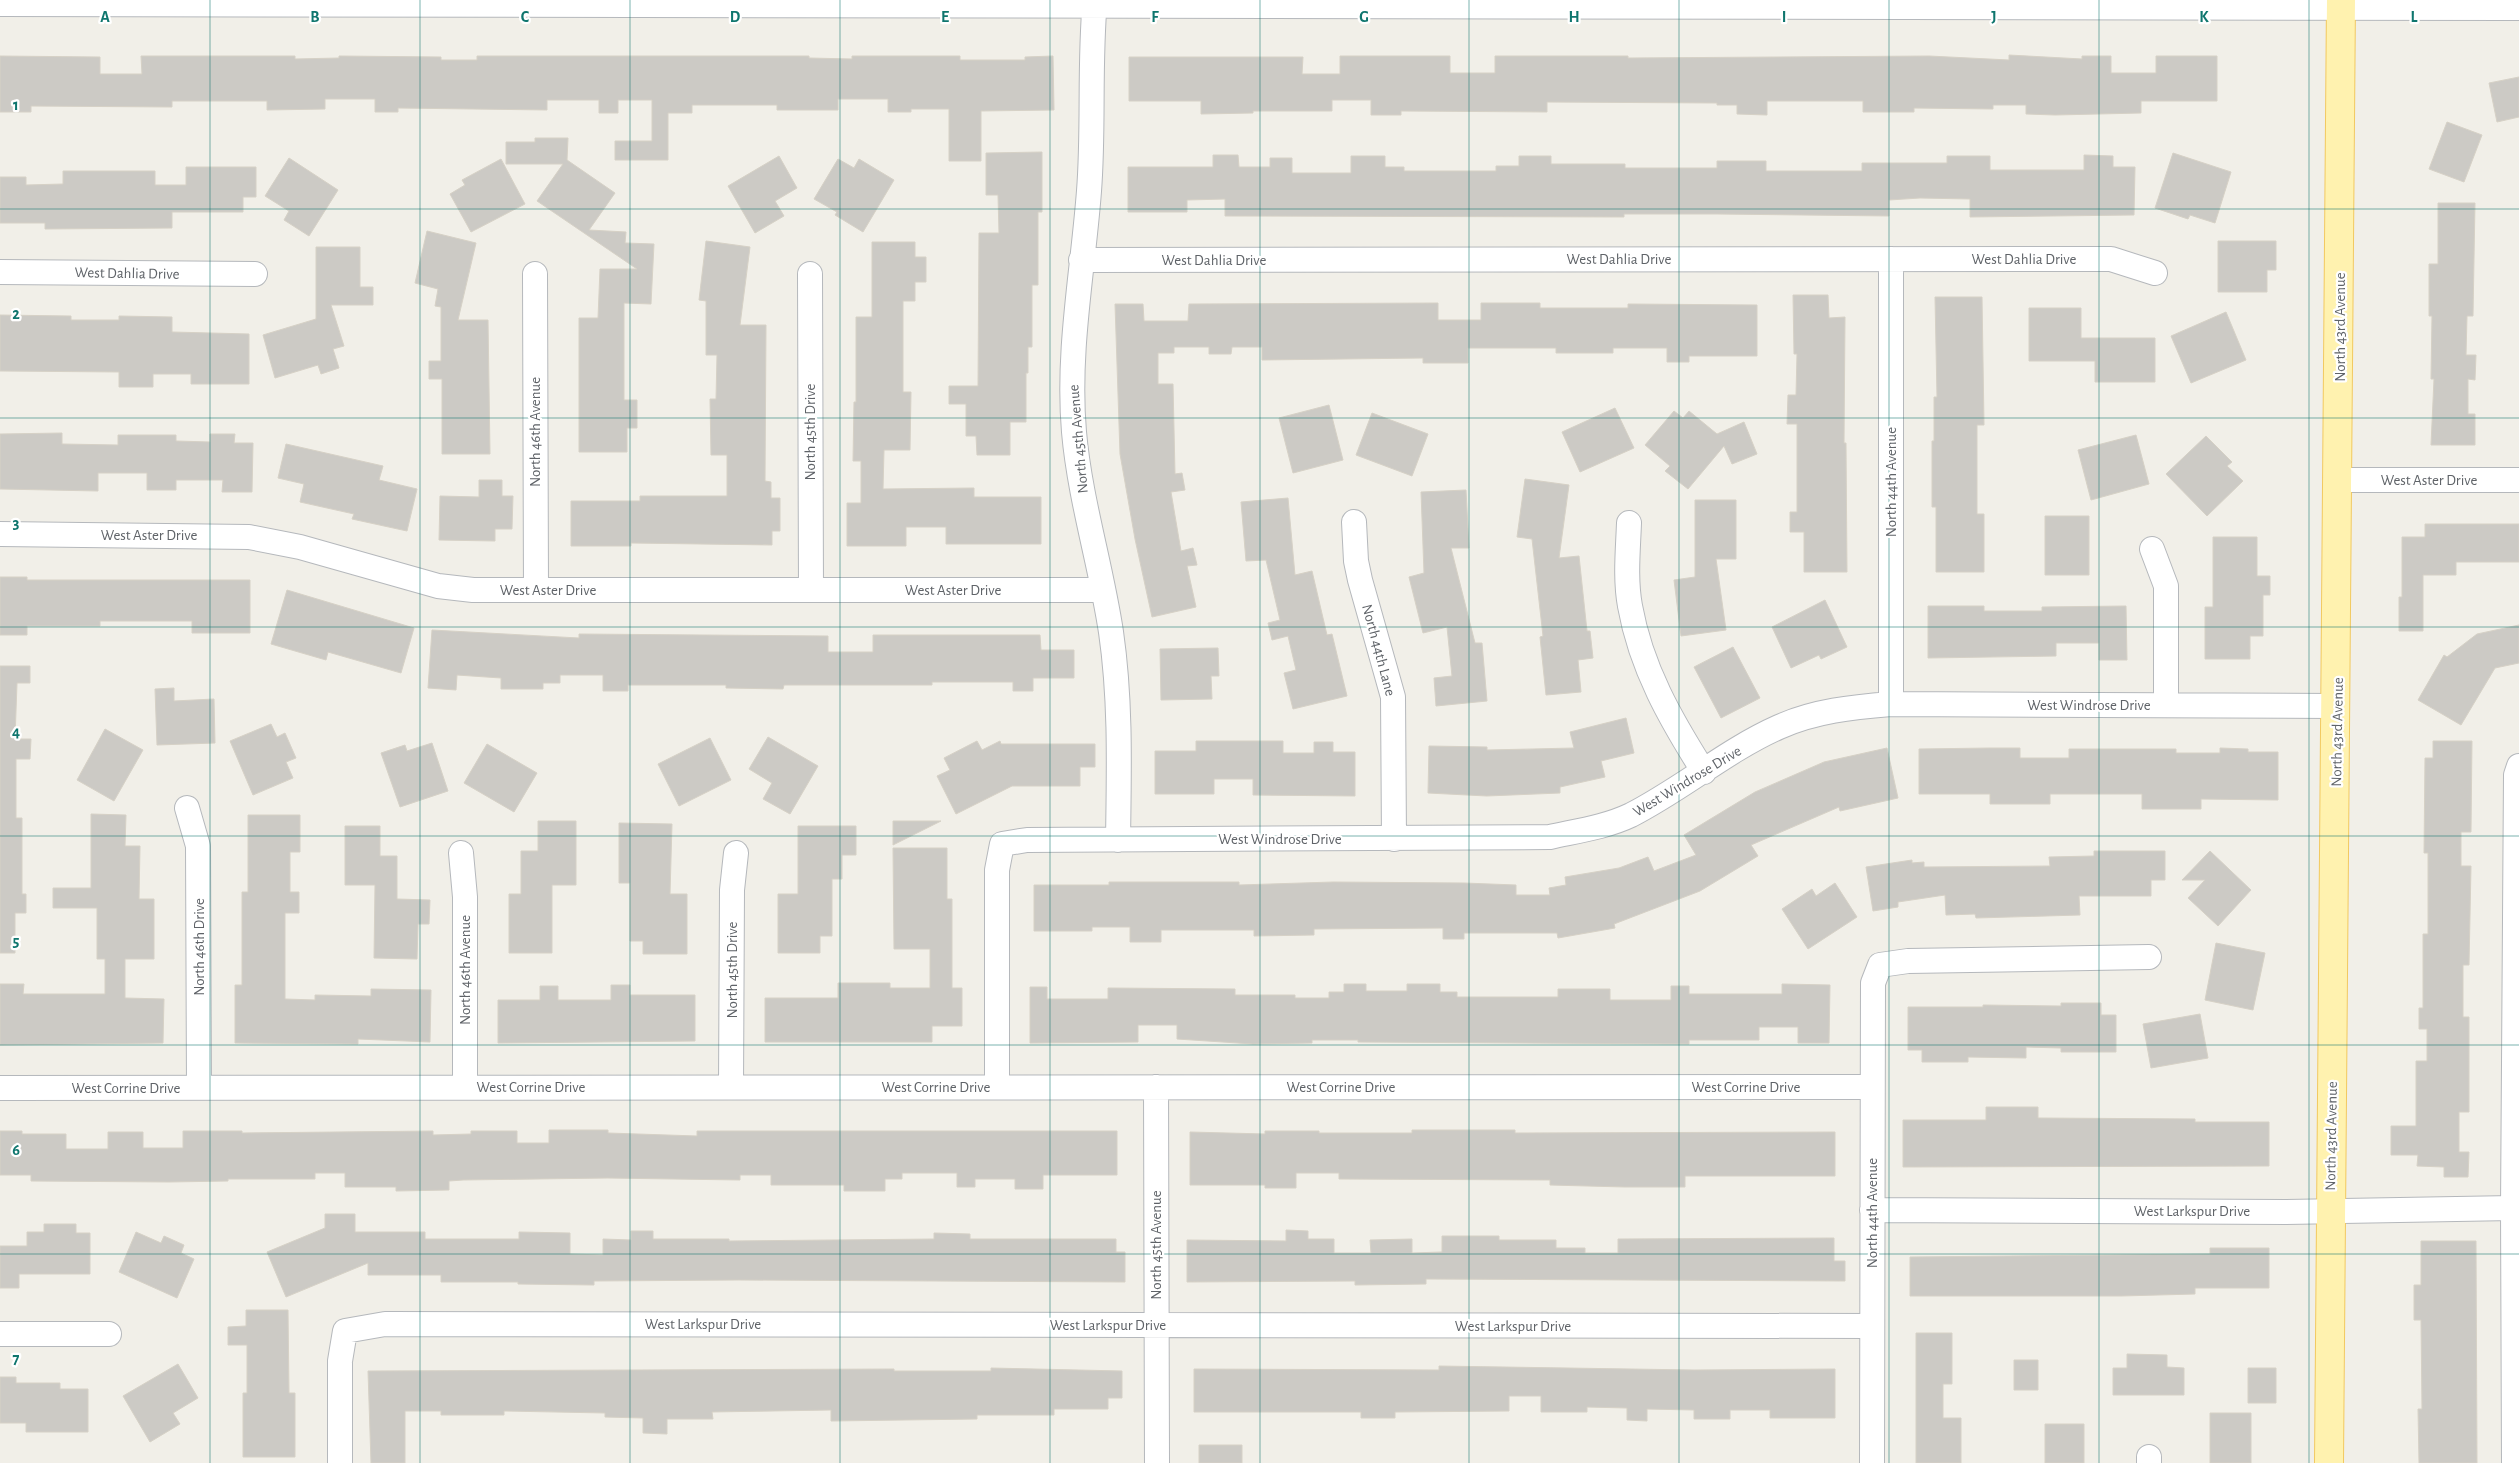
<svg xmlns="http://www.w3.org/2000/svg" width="2519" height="1463" font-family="'Alegreya Sans',sans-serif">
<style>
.building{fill:#cccac5;stroke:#d6d1c6}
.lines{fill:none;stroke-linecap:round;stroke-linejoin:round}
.minor-casing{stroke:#b5b8bc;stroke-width:26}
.major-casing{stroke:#f2c960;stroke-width:30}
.minor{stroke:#fff;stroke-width:24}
.major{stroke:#fff2af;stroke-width:28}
.grid{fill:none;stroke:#0f766e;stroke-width:1;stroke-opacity:0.55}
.labels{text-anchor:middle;stroke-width:4.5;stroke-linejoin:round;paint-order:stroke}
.street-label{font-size:15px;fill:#5f6368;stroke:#fff}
.grid-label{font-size:16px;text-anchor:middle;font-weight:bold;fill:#0f766e;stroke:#fff;stroke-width:4.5;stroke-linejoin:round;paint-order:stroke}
</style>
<rect width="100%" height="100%" fill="#f1efe8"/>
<path class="building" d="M2009 55 2082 59V56H2111V73H2156V56H2217V101H2141V113L2055 115 2026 114V105H1993V109L1914 108V112H1863V101H1767V115L1737 114V105H1717V103L1547 102V112L1401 111V115H1371V100H1332V111H1253V113L1201 114V101H1129V57H1303L1302 74H1340V56H1450V73H1495V56H1628V58L1929 56 2009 60Z
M0 56 100 57V74H142L141 56H295V59L339 58V56L441 57V60H477V56H809V58L852 59V56H960V60H1025V57L1053 56 1054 110 981 111V161H949V109H911V112H888V99H838V110H777V105H692V113H668V160H615V141H652V100H618V113H599V100H547V110L398 108V112H375V99H325V109L267 110V101H172V107L31 106V112H0Z
M2519 77V117L2497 122 2489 83Z
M2447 122 2482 135 2464 182 2429 169Z
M535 138H568L567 160 615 193 589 230 626 232 625 243 654 244 651 304 624 303V400H637V428H627V452H579V318H598L600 269H637L537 201 563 164H506V142H535Z
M1042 152V212H1038V285H1032V347H1028V373H1026V422H1010V455H977L976 436H966V404H949V386H978L979 233H999L998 195H986V153Z
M2173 153 2231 172 2215 223 2190 215 2188 219 2155 208Z
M1213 155H1238L1239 167H1270V158H1292V173H1351V156H1385V167H1404V171H1496V166H1519V156H1551V164H1625V168H1717V161H1766V171H1862V163H1947V156H1990V170H2084V155L2113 156V167H2135L2134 215 1970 217V199L1920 198 1889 200V216L1717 214H1624V217L1225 216V199L1187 200V212H1128V167H1213Z
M779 156 797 188 775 201 784 216 755 233 728 186Z
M289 158 338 190 309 236 284 220 289 211 265 196Z
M501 159 525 204 471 232 450 194 465 185 462 180Z
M838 159 854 168 859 159 894 180 863 232 835 215 837 212 814 199Z
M186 167H256V197H243V212H172V228L45 229V223H0V177H26V185L63 184V171H155V185H186Z
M2438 203H2475L2473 316H2467L2466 355H2476L2475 380 2468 379V414H2475V445H2431L2434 379H2431L2432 316H2429V264H2438Z
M427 231 476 243 458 320H488L490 454H442V379H429V361H441V307L435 306 438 289 415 283Z
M706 241 750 247 740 325H766L765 481 771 482V498H780V531H772V545L631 543V546H571V501H640V496H727V455H711L710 399H716L717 355H706V301L699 300Z
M2218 241H2276V270H2267V292H2218Z
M872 242H915V257H926V282H915V301H903V392H911L910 450H884L883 489 974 488V497H1041V544H946V527H906V546H847V503H861V461H853L854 402H856V317H872Z
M316 247H360V287H373V305H331L344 346 333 349 339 368 321 374 318 365 275 378 263 335 316 319Z
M1793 295H1828L1829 318 1845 317 1844 443H1846L1847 572H1804V532H1790V512H1797V424H1787L1788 395H1796L1797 354H1794Z
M1935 297H1982L1984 425H1977V514H1984V572H1936V507H1932V441H1934V397H1937Z
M1438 303V320H1481V303H1540V308H1628V304L1757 305V356H1689V362H1667V348H1613V353H1556V348H1468V363H1423V358L1262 360V347H1232L1231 354H1209V347H1174V353H1158V384H1173L1175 474 1182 473 1185 490 1171 492 1181 551 1193 548 1197 565 1187 566 1196 607 1152 617 1135 539 1120 454 1115 304H1143L1144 321H1188L1189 304Z
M2029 308H2081V338H2155V382H2095V361H2029Z
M2226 312 2246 360 2191 383 2171 336Z
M0 315 71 316V320H119V316L172 317V332L249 334V384H191V374H153V387H119V372L0 371Z
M1329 405 1343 460 1293 473 1279 418Z
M1615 408 1634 448 1580 472 1562 432Z
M1674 411 1683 418 1689 411 1717 434 1744 422 1757 454 1732 464 1724 446 1688 489 1665 471 1670 466 1645 445Z
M1372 413 1428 434 1412 476 1356 455Z
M62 433V444L118 445V435H176V441L210 442V434H235L234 443H253L252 492H222L223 480H176V490H147V473H98V491L0 489V434Z
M2136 435 2149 484 2091 500 2078 450Z
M2206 436 2232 462 2227 466 2243 481 2207 516 2166 474Z
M286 444 383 466 379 480 417 489 407 531 352 519 354 514 300 502 304 484 278 478Z
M1525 479 1569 485 1559 558 1579 556 1587 631H1590L1593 658 1578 660 1581 692 1546 695 1540 637 1543 636 1532 539 1517 537Z
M479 480H502V496H513L512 529H495V541L439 540 440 496 479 497Z
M1466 490 1469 548H1451L1475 643H1482L1487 701 1436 706 1434 678 1452 676 1447 627 1423 633 1409 577 1424 573 1421 492Z
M1288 498 1295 575 1312 571 1327 635 1332 634 1347 696 1293 709 1284 673 1296 670 1288 636 1272 640 1268 623 1280 620 1266 560 1246 561 1241 502Z
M1695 500H1736V559H1716L1726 630 1681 636 1674 580 1695 577Z
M2045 516H2089V575H2045Z
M2425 524H2519V562H2456V575H2423V631H2399V597H2402V537H2425Z
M2213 537H2257V576H2270V595H2263V636H2250V659H2205V607H2213Z
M0 577H27V580H250V633H192V621H100V626H27V635H0Z
M287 590 414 628 401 673 328 652 326 660 271 644Z
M1825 600 1847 647 1821 659 1819 655 1791 668 1772 627Z
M1928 606H1984V611H2042V607L2126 606 2127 660H2099V643H2056V656L1928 658Z
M2519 625V663L2495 668 2461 725 2418 700 2444 655 2447 657 2477 634Z
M432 630 579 638V634L828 636V652H873V635H1040L1041 650H1074V678H1033V691H1013V682H932V685H784L783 689 726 688V685H628V691H603V675H560V683H543V689H501V678L457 675 456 690 428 688Z
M1733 647 1760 698 1721 718 1694 667Z
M1218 648 1219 676H1211L1212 699 1161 700 1160 649Z
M0 666H30V683H17L15 739H31L30 759H16V818H22V894H26V913H15V953H0Z
M174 688V701L214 699 215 743 157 745 155 689Z
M1626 718 1634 753 1601 761 1605 777 1560 787V793L1487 796 1428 793 1429 746 1487 747V750L1574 748 1570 732Z
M271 724 277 737 285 733 296 758 286 762 293 778 253 795 230 741Z
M105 729 143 750 114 801 77 780Z
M768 737 818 766 790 814 763 799 772 783 749 769Z
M710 738 731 780 679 806 658 764Z
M977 741 982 750 1000 741 1001 744H1095V767H1080V786H1012L956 814 937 776 950 770 944 758Z
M1196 741H1283V753H1314V742H1333V752H1355V796L1253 795V779H1214V794H1155V751H1196Z
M2433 741H2472L2471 832H2461V866H2471L2469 965H2463V1017H2469V1112H2459V1152H2469L2468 1177H2444V1167L2417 1166 2418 1155H2391V1126H2416V1061H2427V1029H2419V1008H2423V934H2428V853H2424L2425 758H2433Z
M432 743 448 791 400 807 381 753 405 745 407 751Z
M487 744 537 773 514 812 464 783Z
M1887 748 1898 798 1840 811 1839 807 1751 845 1758 856 1700 891 1614 924 1615 928 1558 938 1557 933H1464V939H1443V928L1314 929V935L1254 936V930H1161V942H1130V927H1092V931H1034V885H1109V882H1239V885L1333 882 1464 883 1516 885V895H1550L1549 888 1566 885 1565 877 1619 868 1648 857 1654 871 1696 855 1684 835 1755 792 1824 762Z
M1990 748H2020V758H2069V749H2176V753H2220V748L2248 749V752H2278V800L2201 799V809H2142V794H2050V804H1990V794H1919V749Z
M91 814 126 815 125 846H140L139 899H154V959H125V998L164 999 163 1043 0 1045V984H24L23 994H105V959H97V908H53V888H91Z
M248 815H300V852H290V892H299V913H285V999L315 1000V995L371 996V989L431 990 430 1042 358 1039V1044L235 1043V985H242V892H248Z
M538 821H576V885H552V953H509V894H521V851H538Z
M893 821H941L893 845Z
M619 823 672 824 670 894H687V954H643V941H630V883H619Z
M345 826H380V856H397V899L430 900 429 924H418L417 959 374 958 375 885H345Z
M798 826H856V855H842V879H832V936H820V953H778V894H798Z
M893 848H947V899H952V988H962V1026H932V1042H765V998H838V983H890V988H930V949H894Z
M2094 851H2165V880H2151V896H2079L2080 915 1976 918 1975 914 1946 915 1945 895 1898 902V907L1873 911 1866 867 1912 860V863L1924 862V867L2050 866 2049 857 2094 856Z
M2210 851 2251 890 2218 926 2188 898 2205 880H2182Z
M1835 883 1857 917 1808 949 1782 909 1812 889 1816 896Z
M2216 943 2265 953 2253 1010 2205 1000Z
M1344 984H1366V991H1407V984H1440V992H1457V997H1558V989H1610V1000H1671V986H1689V994H1782V984L1830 985 1829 1043H1798V1027H1759V1040H1689V1044L1358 1042V1040H1312V1043L1253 1044 1177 1039V1025H1138V1042L1030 1043V987H1047V999H1108V988L1235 989V995H1295V998H1329V992H1344Z
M611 985H630V995H695V1041L498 1043V1000H540V986H558V1000H611Z
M2061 1003H2101V1015H2116V1052H2061V1048L2026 1047V1058L1968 1057V1062H1922V1050H1908V1007H1983V1005L2061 1006Z
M2200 1014 2208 1058 2151 1068 2143 1024Z
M1986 1107H2038V1118L2195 1119V1122H2269V1166L1903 1167V1120H1986Z
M549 1130H608V1133L697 1136V1131H1117V1175H1043V1189H1015V1179H975V1187H957V1173H902V1179H885V1191H844V1185H771V1175H740V1180L608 1178 463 1180 449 1181V1190L396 1191V1187H345V1173H315V1179H228V1181L169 1182 31 1181V1175H0V1131H22V1134H66V1149H108V1132H143V1148H183V1131H242V1133L433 1131V1135L471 1134V1131H517V1143H549Z
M1412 1130H1515V1133L1835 1132V1176H1685V1187H1625L1550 1185V1180L1339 1179V1173H1296V1188H1265V1185H1190V1132L1265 1134V1131H1319V1133H1412Z
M325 1214H355V1232H425V1239H519V1232L570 1233V1254L603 1255V1239L631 1240V1231H653V1239H729V1241L934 1239V1233L970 1234V1239H1116V1252H1125V1282L738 1280 594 1281V1285L518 1284V1282H441V1275H368V1263L286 1297 267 1252 325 1228Z
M44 1224H76V1233H90V1274H19V1288H0V1246H27V1232H44Z
M1286 1230 1308 1231V1239H1334V1253H1371L1370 1240 1412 1239V1253L1442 1252V1236H1499V1240H1556V1248H1585V1253H1618V1239L1834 1238V1261H1845V1281L1426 1279V1284L1355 1285V1281L1187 1282V1240L1286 1241Z
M136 1232 161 1243 164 1236 184 1245 181 1253 194 1259 177 1298 119 1272Z
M2421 1241H2476L2477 1463H2419L2418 1409H2422L2421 1320H2414V1285H2421Z
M2210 1248H2269V1288H2195V1294L2121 1296H1910V1257L2210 1254Z
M246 1310H288L289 1393H295V1457H243V1393H247V1345H228V1327L246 1326Z
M1916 1333H1952V1384H1943V1418H1961V1463H1916Z
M2127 1354 2167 1355V1367L2184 1368V1395H2113V1368H2127Z
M2014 1360H2038V1390H2014Z
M178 1364 198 1398 173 1413 180 1424 150 1442 123 1396Z
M1439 1366 1694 1370 1835 1369V1418H1770V1410H1730V1419H1694V1410L1647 1409V1421L1627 1420V1408L1587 1407V1412H1541V1396H1509V1411L1395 1412V1418H1361V1412H1194V1369L1439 1370Z
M991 1368 1122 1371V1398H1108V1409H1054V1415H977V1419L831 1421V1410L712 1412 713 1419H667V1434L643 1433V1418L605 1417V1413L504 1411V1415H441V1411H405V1463H371L368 1371 894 1369V1371H991Z
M2248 1368H2276V1403H2248Z
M0 1377H16V1383H60V1389H88V1432H26V1423H0Z
M2210 1413H2251V1463H2210Z
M2045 1424H2084V1463H2045Z
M1199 1445H1242V1463H1199Z"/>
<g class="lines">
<g class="minor-casing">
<path id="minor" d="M1095 0C1089 64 1094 127 1089 191 1083 271 1067 351 1074 432 1080 500 1101 565 1111 632 1121 701 1119 770 1118 840
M0 4 2519 8
M1081 260 2111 259 2155 273
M0 272 255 274
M535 274 536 590
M810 274 811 590
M2339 480H2519
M1354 522 1356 561 1360 580 1393 697 1394 839
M1629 523C1628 550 1625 579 1630 606 1641 668 1671 720 1704 772
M0 534 249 537 300 547 438 586 473 590H1102
M2152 549 2166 586V705
M1891 704V259
M187 808 198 846 199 1088
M461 853 465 897V1087
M731 1087 732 890 736 853
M997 1087V870L1002 844 1027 840 1550 837C1577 831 1606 827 1631 815 1682 789 1727 750 1779 727 1814 711 1853 707 1891 704L2337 706
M1156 1087 1157 1463
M0 1088 1872 1087
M1872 1210 2284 1212 2513 1208
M0 1334H109
M340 1463V1361L345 1331 385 1324 1871 1326
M1872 1463 1873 983 1880 965 1908 961 2149 957
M2149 1463V1457
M2514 1463 2513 1208 2516 775 2519 766"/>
</g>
<g class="major-casing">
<path id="major" d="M2329 1463 2341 0"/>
</g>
<use href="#minor" class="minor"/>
<use href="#major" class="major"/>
</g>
<path class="grid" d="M210 0V1463M420 0V1463M630 0V1463M840 0V1463M1050 0V1463M1260 0V1463M1469 0V1463M1679 0V1463M1889 0V1463M2099 0V1463M2309 0V1463M0 209H2519M0 418H2519M0 627H2519M0 836H2519M0 1045H2519M0 1254H2519"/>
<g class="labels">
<g class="street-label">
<text x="1619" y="264">West Dahlia Drive</text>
<text x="2024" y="264">West Dahlia Drive</text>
<text x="1214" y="265">West Dahlia Drive</text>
<text transform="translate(127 273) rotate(1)" y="5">West Dahlia Drive</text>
<text transform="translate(2340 327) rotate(-90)" y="5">North 43rd Avenue</text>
<text transform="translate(535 432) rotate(-90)" y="5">North 46th Avenue</text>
<text transform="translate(810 432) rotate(-90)" y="5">North 45th Drive</text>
<text transform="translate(1078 439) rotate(-95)" y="5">North 45th Avenue</text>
<text x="2429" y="485">West Aster Drive</text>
<text transform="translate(1891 482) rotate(-90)" y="5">North 44th Avenue</text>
<text x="149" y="540">West Aster Drive</text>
<text x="548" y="595">West Aster Drive</text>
<text x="953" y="595">West Aster Drive</text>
<text transform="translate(1379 650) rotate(75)" y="5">North 44th Lane</text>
<text x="2089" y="710">West Windrose Drive</text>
<text transform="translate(2337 732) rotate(-89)" y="5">North 43rd Avenue</text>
<text transform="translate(1687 781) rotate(-31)" y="5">West Windrose Drive</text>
<text x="1280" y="844">West Windrose Drive</text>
<text transform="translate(199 947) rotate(-90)" y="5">North 46th Drive</text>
<text transform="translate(465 970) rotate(-90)" y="5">North 46th Avenue</text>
<text transform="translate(732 970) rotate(-90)" y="5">North 45th Drive</text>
<text x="531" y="1092">West Corrine Drive</text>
<text x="936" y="1092">West Corrine Drive</text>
<text x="1341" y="1092">West Corrine Drive</text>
<text x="1746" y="1092">West Corrine Drive</text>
<text x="126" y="1093">West Corrine Drive</text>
<text transform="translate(2331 1136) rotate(-89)" y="5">North 43rd Avenue</text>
<text x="2192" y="1216">West Larkspur Drive</text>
<text transform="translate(1872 1213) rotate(-90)" y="5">North 44th Avenue</text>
<text transform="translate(1156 1245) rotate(-90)" y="5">North 45th Avenue</text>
<text x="703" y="1329">West Larkspur Drive</text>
<text x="1108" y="1330">West Larkspur Drive</text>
<text x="1513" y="1331">West Larkspur Drive</text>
</g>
</g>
<g class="grid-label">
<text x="105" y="22">A</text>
<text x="315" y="22">B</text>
<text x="525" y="22">C</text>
<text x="735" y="22">D</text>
<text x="945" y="22">E</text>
<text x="1155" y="22">F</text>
<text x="1364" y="22">G</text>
<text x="1574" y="22">H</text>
<text x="1784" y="22">I</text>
<text x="1994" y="22">J</text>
<text x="2204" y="22">K</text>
<text x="2414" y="22">L</text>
<text x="16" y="110">1</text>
<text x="16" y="319">2</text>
<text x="16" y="528">3</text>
<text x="16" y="737">4</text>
<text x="16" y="946">5</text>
<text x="16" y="1155">6</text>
<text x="16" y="1364">7</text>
</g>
</svg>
